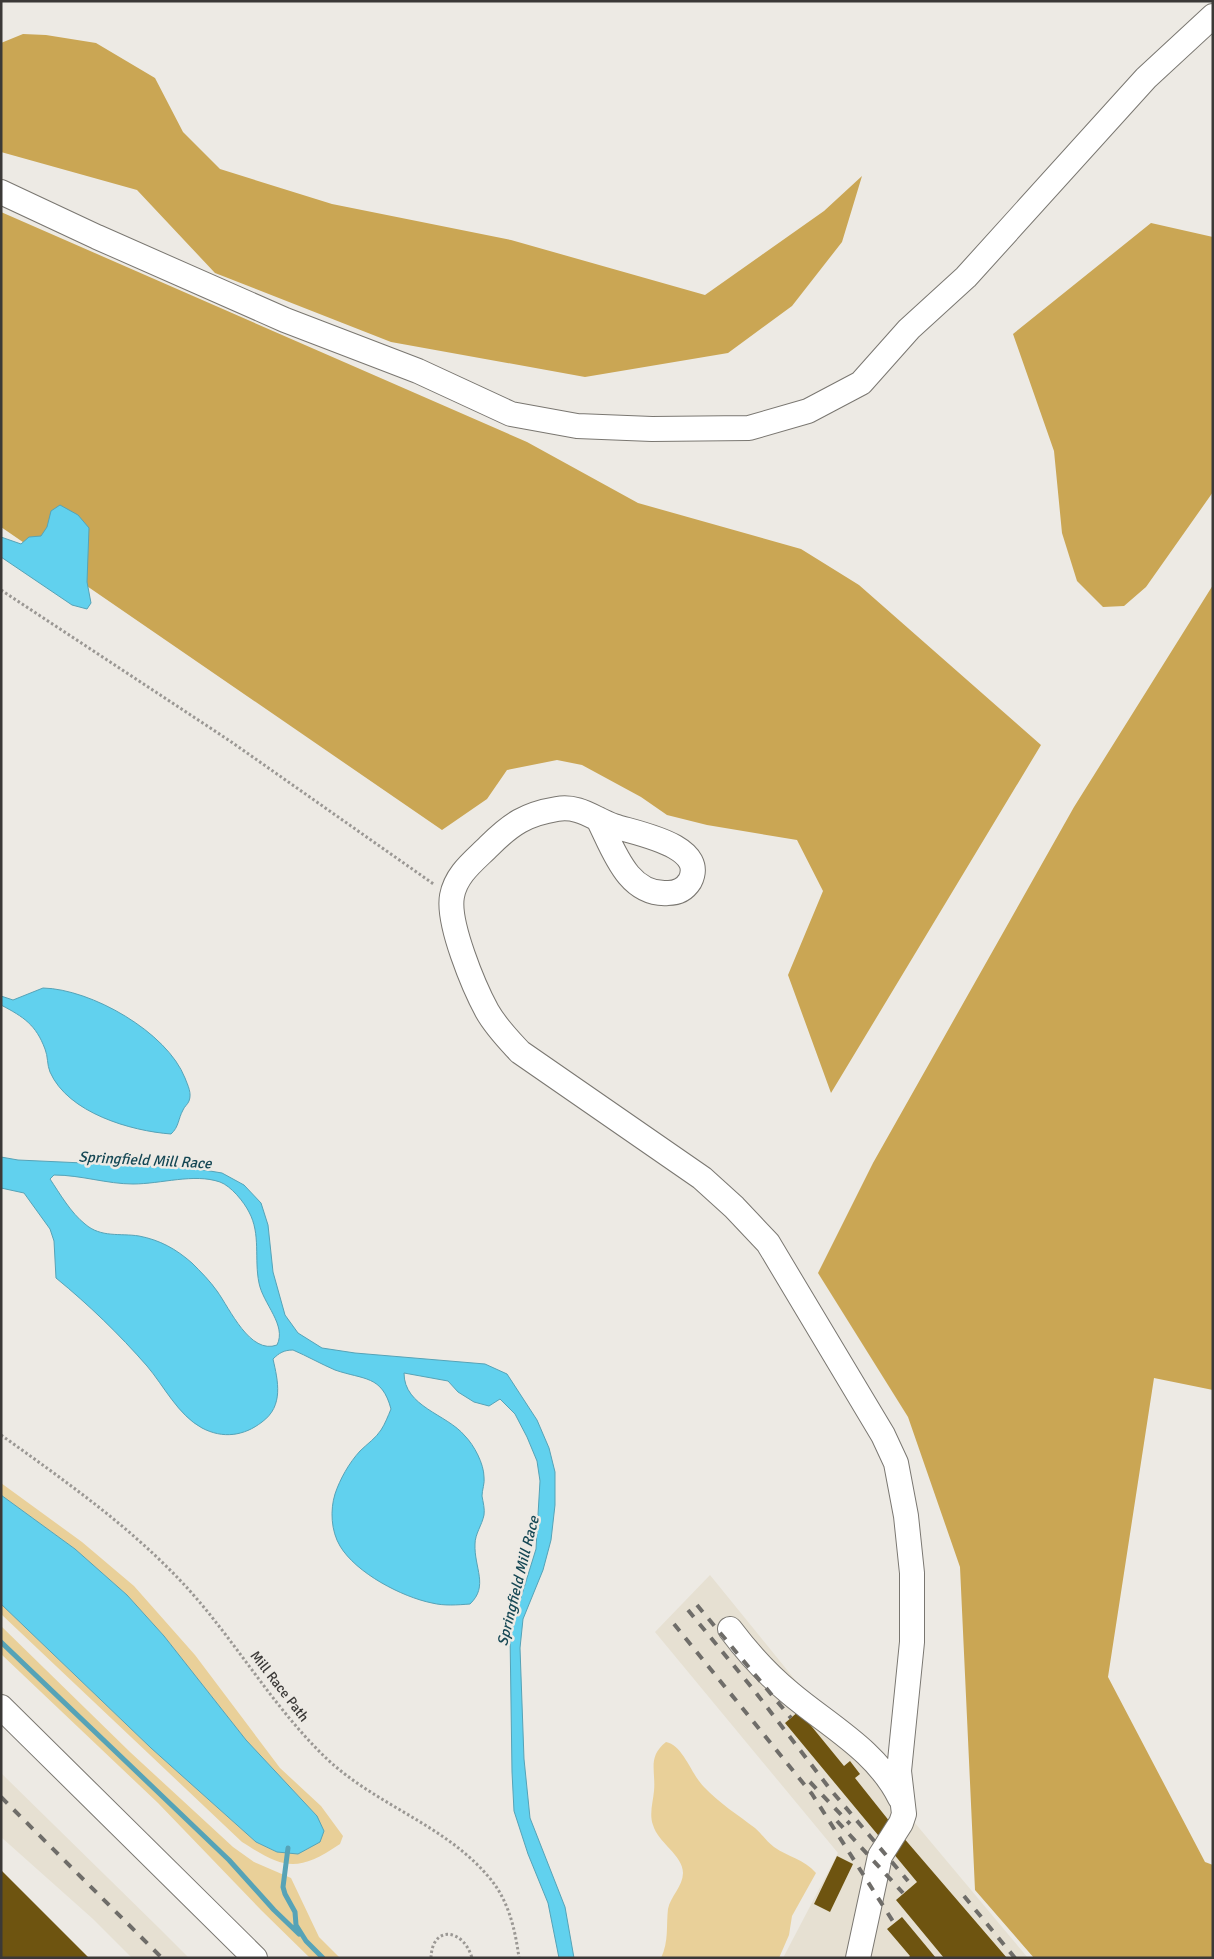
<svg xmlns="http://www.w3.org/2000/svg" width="1214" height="1959" font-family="Signika,sans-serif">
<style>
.built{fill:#e6e0d2}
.green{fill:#e9d099}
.forest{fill:#caa654}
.water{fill:#61d1ee;stroke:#56a3b7;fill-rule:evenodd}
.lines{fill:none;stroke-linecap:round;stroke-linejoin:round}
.stream{stroke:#56a3b7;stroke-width:5}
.building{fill:#6e5410}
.minor-casing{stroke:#7a7771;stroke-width:26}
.path{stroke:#9b9894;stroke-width:3;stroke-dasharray:2.5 2.5;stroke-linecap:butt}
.minor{stroke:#fff;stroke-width:24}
.rail{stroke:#6f6d69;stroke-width:4;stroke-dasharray:9 9;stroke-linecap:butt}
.labels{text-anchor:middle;stroke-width:5;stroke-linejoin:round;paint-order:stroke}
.street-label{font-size:14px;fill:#3b3937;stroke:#edeae4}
.water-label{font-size:15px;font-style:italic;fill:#154754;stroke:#edeae4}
</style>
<rect width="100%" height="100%" fill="#edeae4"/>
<path class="built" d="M710 1575 796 1681 1028 1958H783L838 1853 655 1632Z
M1 1773 160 1929 189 1958H132L93 1919 1 1837Z"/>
<path class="green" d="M1 1483 82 1542 134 1586 195 1655 280 1768 321 1806 343 1836 340 1844C297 1873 284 1869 242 1842L1 1614V1604L151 1748 256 1842 277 1852 317 1816 246 1740 164 1636 127 1595 75 1549 1 1495Z
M1 1626 130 1752 233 1847 254 1862 291 1878 319 1937 340 1958H310L261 1910 158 1803 1 1654Z
M666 1742C683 1745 691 1774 704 1787 719 1803 738 1815 755 1828 762 1834 767 1842 774 1847 788 1857 804 1859 816 1873L792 1916 789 1935 779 1958H661C669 1941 666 1926 668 1909 670 1897 683 1886 683 1873 683 1855 658 1843 653 1825 649 1814 653 1802 654 1791 656 1771 647 1757 666 1742Z"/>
<path class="forest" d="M23 34 46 35 96 43 155 78 183 132 220 169 332 204 511 240 705 295 824 211 862 176 842 242 792 306 728 353 585 377 391 342 215 273 137 190 1 152V43Z
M1 212 527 442 638 503 801 549 859 585 1041 745 831 1093 788 975 823 891 797 840 707 825 667 815 641 797 582 765 557 760 507 770 487 799 442 830 1 527Z
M1151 223 1213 237V492L1146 587 1124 606 1103 607 1077 581 1062 533 1054 451 1013 334Z
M1213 585V1390L1154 1378 1108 1677 1205 1862 1213 1865V1958H1034L975 1890 960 1567 908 1417 818 1273 873 1163 1074 807Z"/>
<path class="water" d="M60 505 78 515 89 528 87 582 91 603 87 609 72 605 1 557V537L21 544 29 537 41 536 47 527 51 511Z
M43 988C91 989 167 1032 185 1078 188 1086 192 1093 189 1101 188 1104 184 1107 183 1110 178 1119 179 1127 171 1134 131 1131 68 1113 50 1072 47 1065 48 1056 45 1049 36 1025 24 1017 1 1005V996L13 1000Z
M1 1157 18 1160 192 1168 222 1173 244 1185 261 1203 268 1225 273 1272 285 1315 298 1333 322 1348 355 1353 485 1364 507 1374 537 1420 549 1448 555 1472V1505L551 1540 543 1570 523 1619 520 1648 524 1759 530 1818 565 1907 574 1958H559L548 1903 528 1854 514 1811 512 1772 510 1633 536 1549 540 1481 537 1461 527 1437 515 1414 500 1399 489 1406 474 1402 458 1392 448 1381 404 1373C404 1407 447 1414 465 1436 474 1445 484 1464 484 1477 485 1483 482 1490 482 1496 483 1502 485 1509 484 1515 482 1525 475 1534 475 1544 474 1568 489 1586 470 1604 457 1605 444 1606 432 1603 402 1597 356 1573 340 1546 331 1531 330 1510 335 1494 340 1479 349 1463 360 1451 367 1444 376 1438 381 1430 385 1424 388 1416 391 1409 382 1375 364 1380 335 1370 321 1364 307 1356 293 1350 284 1350 279 1353 273 1359 278 1381 284 1406 262 1422 244 1436 223 1439 202 1428 178 1415 164 1386 147 1366 119 1334 89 1305 56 1278L54 1241 50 1229 24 1193 1 1188ZM54 1175C81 1175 107 1184 133 1184 161 1184 194 1173 220 1182 231 1186 244 1202 249 1212 261 1234 254 1259 259 1283 263 1304 287 1325 277 1345 250 1355 230 1309 217 1291 210 1281 201 1272 192 1263 176 1249 160 1240 139 1236 120 1233 101 1238 85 1224 71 1213 60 1194 50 1179Z
M1 1495 75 1549 127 1595 164 1636 246 1740 317 1816 324 1831 320 1842 298 1854 277 1852 256 1842 151 1748 1 1604Z"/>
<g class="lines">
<path class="stream" d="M1 1642 229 1860 274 1910 299 1934
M288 1848 283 1887 285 1894 295 1912 296 1925 306 1941 323 1958"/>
</g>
<path class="building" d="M799 1711 844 1766 850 1761 860 1774 855 1778 890 1822 1007 1958H944L896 1900 917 1882 785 1723Z
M837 1856 853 1864 830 1912 814 1904Z
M1 1870 89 1958H1Z
M902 1917 936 1958H908L910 1956 887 1929Z"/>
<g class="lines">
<g class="minor-casing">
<path id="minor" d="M1 192 97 237 285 320 418 371 511 414 577 426 652 429 749 428 808 411 861 383 909 329 966 277 1146 78 1213 16
M598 819C613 848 627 896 668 893 677 893 685 889 690 881 708 845 634 833 614 826 594 819 579 805 557 809 526 814 511 824 489 846 474 861 456 874 452 896 447 923 474 987 487 1011 496 1027 508 1039 520 1052L702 1178 734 1207 768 1243 883 1435 896 1463 906 1516 912 1573V1642L899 1771 904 1814 901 1823 880 1856 858 1958
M730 1629C748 1653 767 1674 790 1693 829 1726 877 1751 900 1798
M1 1707 255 1958"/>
</g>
<path class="path" d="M1 590 230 741 435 885
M1 1435C68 1483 135 1530 190 1591 238 1645 274 1708 326 1758 374 1804 443 1824 487 1875 508 1898 515 1928 519 1958
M431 1958C432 1924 464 1929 472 1958"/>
<use href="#minor" class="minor"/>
<path class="rail" d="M697 1605 791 1718
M688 1610 753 1689 830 1789 908 1881
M674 1624 812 1794 894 1923
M810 1782 850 1824
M1 1797 162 1958
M837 1821 903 1893
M964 1896 1015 1958"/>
</g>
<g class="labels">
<g class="street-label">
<text transform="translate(280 1686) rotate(52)" y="5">Mill Race Path</text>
</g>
<g class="water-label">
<text transform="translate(145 1160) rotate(3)" y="5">Springfield Mill Race</text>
<text transform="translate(518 1581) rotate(-76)" y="5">Springfield Mill Race</text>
</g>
</g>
<rect width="1214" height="1959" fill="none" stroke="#3b3937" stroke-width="5"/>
</svg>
